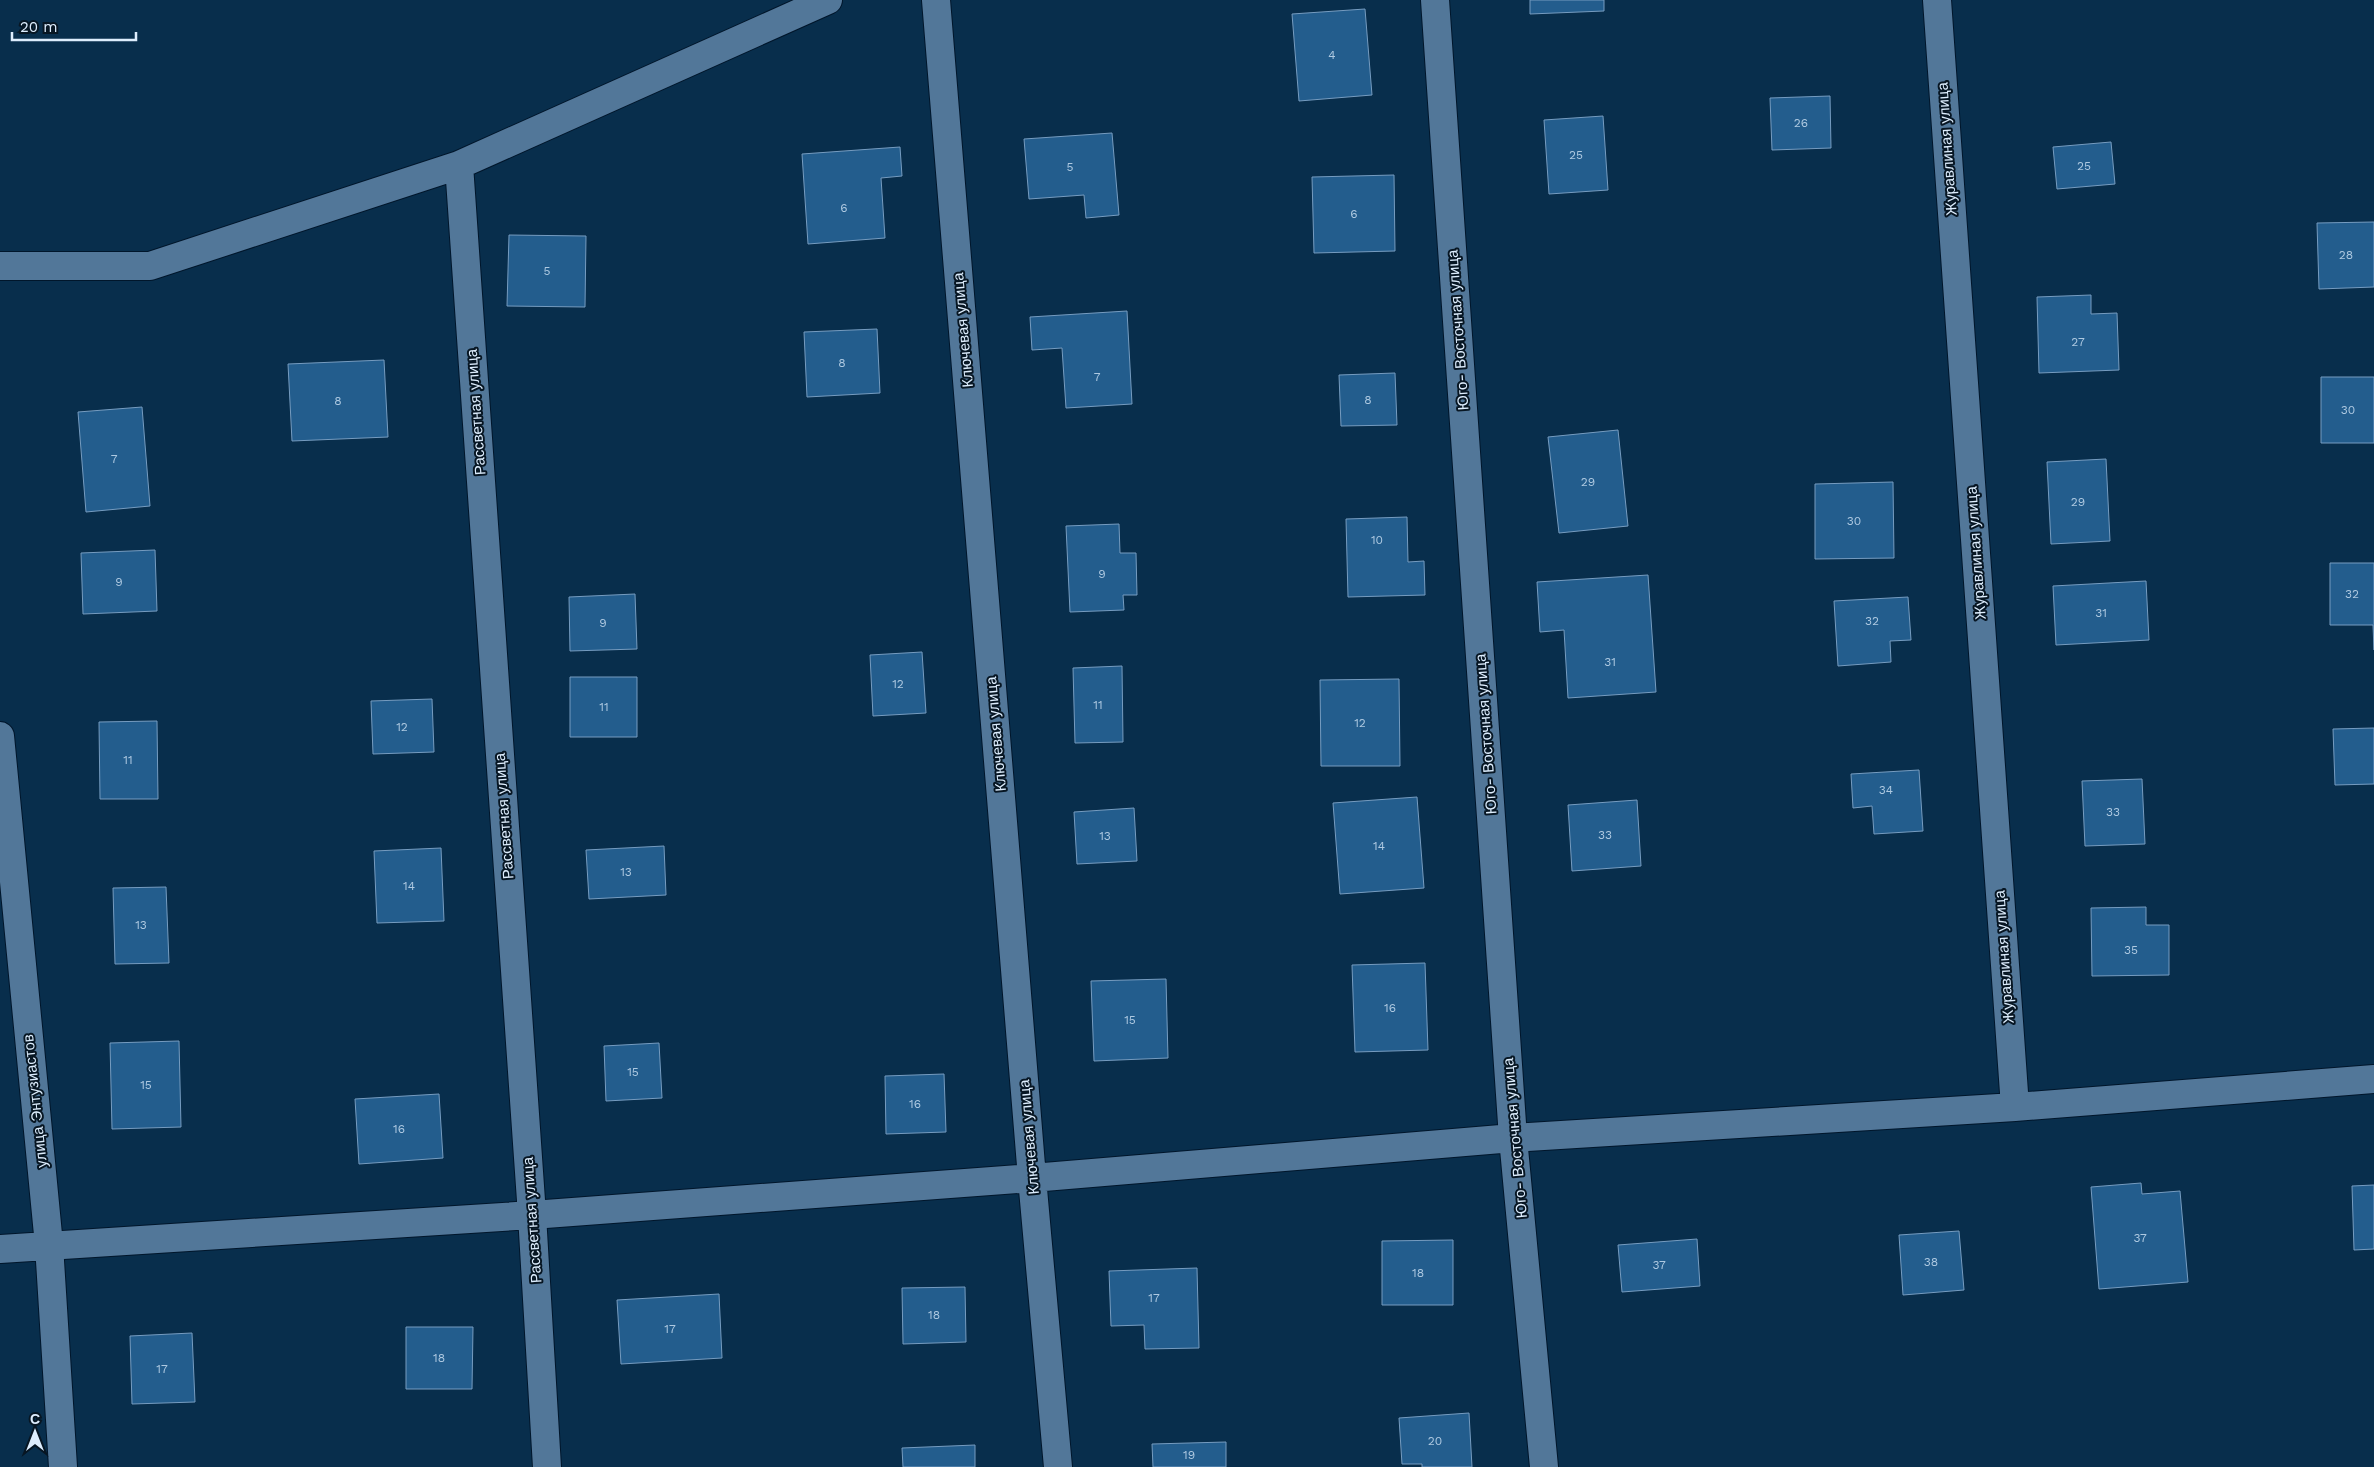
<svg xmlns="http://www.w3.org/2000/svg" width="2374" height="1467" font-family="'Work Sans',sans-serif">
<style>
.building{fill:#235d8d;stroke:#769cc0}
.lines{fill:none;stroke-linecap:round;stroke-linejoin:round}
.minor-casing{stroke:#00162b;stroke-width:30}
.minor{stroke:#527799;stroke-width:28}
.labels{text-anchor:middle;stroke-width:4;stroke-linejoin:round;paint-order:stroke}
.number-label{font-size:12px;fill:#aec9e1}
.street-label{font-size:15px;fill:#ddedfd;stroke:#071623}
</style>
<rect width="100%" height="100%" fill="#082e4c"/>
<path class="building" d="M1530 0H1604V11L1530 14Z
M1365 9 1372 95 1299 101 1292 14Z
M1830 96 1831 148 1772 150 1770 98Z
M1603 116 1608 190 1549 194 1544 120Z
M1112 133 1119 215 1086 218 1084 195 1029 199 1024 139Z
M2111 142 2115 184 2057 189 2053 147Z
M900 147 902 176 881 178 885 238 808 244 802 154Z
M1394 175 1395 251 1314 253 1312 177Z
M2374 222V287L2319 289 2317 223Z
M509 235 586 236 585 307 507 306Z
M2091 295V314L2117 313 2119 370 2039 373 2037 297Z
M1127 311 1132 404 1066 408 1062 348 1032 350 1030 317Z
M877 329 880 393 807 397 804 332Z
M384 360 388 437 292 441 288 364Z
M1395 373 1397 425 1341 426 1339 375Z
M2321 377H2374V443H2321Z
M142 407 150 506 86 512 78 412Z
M1618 430 1628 526 1559 533 1548 437Z
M2106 459 2110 541 2051 544 2047 462Z
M1893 482 1894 558 1815 559V484Z
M1407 517 1408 562 1424 561 1425 595 1348 597 1346 519Z
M1119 524 1120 553H1136L1137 595H1123L1124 610 1070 612 1066 526Z
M155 550 157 611 83 614 81 553Z
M2330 563H2374V650L2373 625H2330Z
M1648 575 1656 692 1568 698 1564 630 1540 632 1537 582Z
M2146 581 2149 640 2056 645 2053 586Z
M635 594 637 649 570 651 569 597Z
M1908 597 1911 640 1890 641 1891 662 1838 666 1834 601Z
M922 652 926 713 873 716 870 655Z
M1122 666 1123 742 1075 743 1073 668Z
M570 677H637V737H570Z
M1399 679 1400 766H1321L1320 680Z
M432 699 434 752 373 754 371 701Z
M157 721 158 799H100L99 722Z
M2374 728V784L2335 785 2333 729Z
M1919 770 1923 831 1874 834 1872 806 1853 808 1851 774Z
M2142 779 2145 844 2085 846 2082 781Z
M1417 797 1424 888 1340 894 1333 803Z
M1637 800 1641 866 1572 871 1568 805Z
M1134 808 1137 861 1077 864 1074 812Z
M664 846 666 895 589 899 586 850Z
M441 848 444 921 377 923 374 851Z
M166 887 169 963 115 964 113 888Z
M2146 907V925H2169V975L2092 976 2091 908Z
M1425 963 1428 1050 1355 1052 1352 965Z
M1166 979 1168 1058 1094 1061 1091 981Z
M179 1041 181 1127 112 1129 110 1043Z
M659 1043 662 1098 606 1101 604 1046Z
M944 1074 946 1132 886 1134 885 1076Z
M439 1094 443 1158 359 1164 355 1099Z
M2141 1183 2142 1194 2180 1191 2188 1282 2099 1289 2091 1187Z
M2374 1185V1249L2354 1250 2352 1186Z
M1959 1231 1964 1290 1903 1295 1899 1235Z
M1697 1239 1700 1286 1622 1292 1618 1245Z
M1453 1240V1305H1382V1241Z
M1197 1268 1199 1348 1145 1349 1144 1325 1111 1326 1109 1271Z
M965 1287 966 1342 903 1344 902 1288Z
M719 1294 722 1358 621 1364 617 1300Z
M406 1327H473L472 1389H406Z
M192 1333 195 1402 132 1404 130 1336Z
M1469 1413 1472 1467H1422V1464H1402L1399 1418Z
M1226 1442V1467H1153L1152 1444Z
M975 1445V1467H903L902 1448Z"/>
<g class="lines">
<g class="minor-casing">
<path id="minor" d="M936 0 1032 1178 1058 1467
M1435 0 1513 1138 1544 1467
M1937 0 2015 1107
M459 165 532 1215 547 1467
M0 266H150L459 165 828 0
M0 736 49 1245 63 1467
M0 1249 532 1215 1032 1178 1513 1138 2015 1107 2374 1079"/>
</g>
<use href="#minor" class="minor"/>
</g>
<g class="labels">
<g class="number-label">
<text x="1332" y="59">4</text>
<text x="1801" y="127">26</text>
<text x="1576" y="159">25</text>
<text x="2084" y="170">25</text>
<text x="1070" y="171">5</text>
<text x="844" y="212">6</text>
<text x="1354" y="218">6</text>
<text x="2346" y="259">28</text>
<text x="547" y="275">5</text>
<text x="2078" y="346">27</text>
<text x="842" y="367">8</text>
<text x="1097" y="381">7</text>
<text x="1368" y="404">8</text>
<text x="338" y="405">8</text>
<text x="2348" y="414">30</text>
<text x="114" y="463">7</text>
<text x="1588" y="486">29</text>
<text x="2078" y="506">29</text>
<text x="1854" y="525">30</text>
<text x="1377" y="544">10</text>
<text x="1102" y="578">9</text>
<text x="119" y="586">9</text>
<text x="2352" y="598">32</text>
<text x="2101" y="617">31</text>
<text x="1872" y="625">32</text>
<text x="603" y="627">9</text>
<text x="1610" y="666">31</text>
<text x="898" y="688">12</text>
<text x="1098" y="709">11</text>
<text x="604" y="711">11</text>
<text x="1360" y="727">12</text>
<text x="402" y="731">12</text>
<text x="128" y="764">11</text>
<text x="1886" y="794">34</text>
<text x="2113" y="816">33</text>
<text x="1605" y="839">33</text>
<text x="1105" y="840">13</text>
<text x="1379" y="850">14</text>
<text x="626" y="876">13</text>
<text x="409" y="890">14</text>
<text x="141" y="929">13</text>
<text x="2131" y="954">35</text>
<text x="1390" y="1012">16</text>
<text x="1130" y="1024">15</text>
<text x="633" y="1076">15</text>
<text x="146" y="1089">15</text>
<text x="915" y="1108">16</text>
<text x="399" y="1133">16</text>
<text x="2140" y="1242">37</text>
<text x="1931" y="1266">38</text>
<text x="1659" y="1269">37</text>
<text x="1418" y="1277">18</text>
<text x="1154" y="1302">17</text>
<text x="934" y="1319">18</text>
<text x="670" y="1333">17</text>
<text x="439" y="1362">18</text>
<text x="162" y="1373">17</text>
<text x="1435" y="1445">20</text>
<text x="1189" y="1459">19</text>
</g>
<g class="street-label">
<text transform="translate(1947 149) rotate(-94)" y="5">Журавлиная улица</text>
<text transform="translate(963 330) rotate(-95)" y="5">Ключевая улица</text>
<text transform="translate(1458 330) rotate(-94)" y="5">Юго- Восточная улица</text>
<text transform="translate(476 412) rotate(-94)" y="5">Рассветная улица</text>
<text transform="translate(1976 553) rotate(-94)" y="5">Журавлиная улица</text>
<text transform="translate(996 734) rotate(-95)" y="5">Ключевая улица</text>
<text transform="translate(1486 734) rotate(-94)" y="5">Юго- Восточная улица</text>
<text transform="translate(504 816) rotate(-94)" y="5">Рассветная улица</text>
<text transform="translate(2004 957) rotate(-94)" y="5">Журавлиная улица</text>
<text transform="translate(35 1101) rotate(-96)" y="5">улица Энтузиастов</text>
<text transform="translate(1029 1137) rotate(-95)" y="5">Ключевая улица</text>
<text transform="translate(1515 1138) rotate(-95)" y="5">Юго- Восточная улица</text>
<text transform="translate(532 1220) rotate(-94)" y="5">Рассветная улица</text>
</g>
</g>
<g transform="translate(35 1432)" stroke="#071623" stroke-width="4" paint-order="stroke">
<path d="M0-4L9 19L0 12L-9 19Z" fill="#ddedfd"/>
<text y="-8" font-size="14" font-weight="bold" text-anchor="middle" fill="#ddedfd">С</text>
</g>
<path d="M12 32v8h124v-8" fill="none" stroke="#ddedfd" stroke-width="2.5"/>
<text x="20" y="32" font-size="15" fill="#ddedfd" stroke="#071623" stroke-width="4" paint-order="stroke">20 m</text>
</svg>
